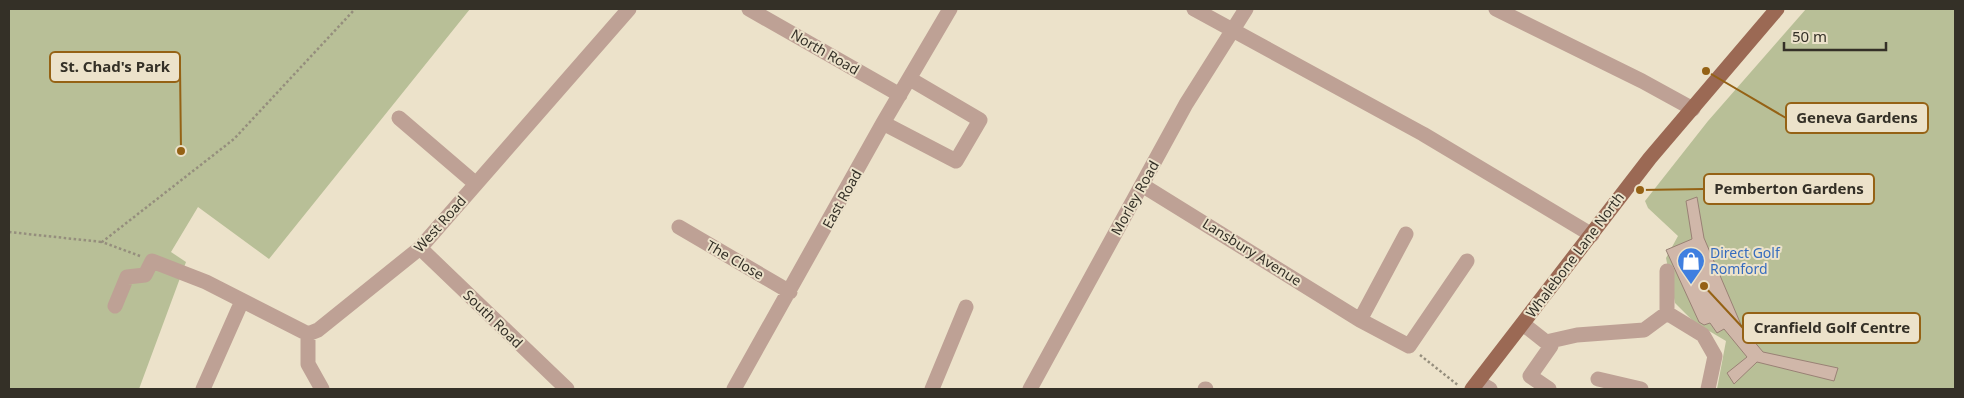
<svg xmlns="http://www.w3.org/2000/svg" width="1964" height="398" font-family="'Noto Sans',sans-serif">
<style>
.green{fill:#b8bf97}
.building{fill:#d0b7a9;stroke:#998175}
.lines{fill:none;stroke-linecap:round;stroke-linejoin:round}
.path{stroke:#958e7d;stroke-width:2.5;stroke-dasharray:2.5 2.5;stroke-linecap:butt}
.minor{stroke:#bea195;stroke-width:15}
.major{stroke:#9b6954;stroke-width:15}
.labels{text-anchor:middle;stroke-width:4;stroke-linejoin:round;paint-order:stroke}
.street-label{font-size:14px;fill:#343027;stroke:#ece2ca}
.shop-label{font-size:14px;fill:#366cbe;stroke:#ece2ca;text-anchor:start}
.leader{fill:none;stroke:#956215;stroke-width:2}
.callout-dot{fill:#956215;stroke:#ece2ca;stroke-width:2}
.callout{fill:#ece2ca;stroke:#956215;stroke-width:2}
.callout-label{font-size:15px;text-anchor:middle;font-weight:bold;fill:#343027}
</style>
<rect width="100%" height="100%" fill="#ece2ca"/>
<path class="green" d="M9 9H470L269 259 198 207 171 252 186 262 139 389H9Z
M1806 9H1955V389H1717L1726 341 1694 322 1675 303 1666 258 1678 236 1648 208 1645 201 1708 121Z"/>
<path class="building" d="M1697 197 1704 238 1742 327 1763 352 1838 368 1834 381 1757 362 1734 384 1727 373 1747 357 1724 329 1717 333 1710 323 1704 325 1699 322 1666 250 1692 239 1686 201Z"/>
<g class="lines">
<path class="path" d="M9 232 102 242
M140 256 102 242 234 139 355 9
M1420 355 1459 386"/>
<path class="minor" d="M749 9 900 95
M1194 9 1423 134 1592 235
M1496 9 1642 81 1693 109
M399 118 476 184
M883 123 956 161 980 120 910 79
M1142 185 1360 320 1409 346 1467 261
M679 227 790 292
M420 248 567 389
M115 306 127 277 145 275 152 261 206 282 308 334 318 330 420 248 629 9
M1667 313 1703 335 1715 356 1708 389
M1360 320 1406 234
M1523 324 1551 346 1530 376 1549 389
M308 334V364L322 389
M1546 342 1577 335 1644 330 1667 313V271
M1598 379 1641 389
M1478 382 1490 389
M203 389 242 301
M734 389 883 123 950 9
M932 389 966 307
M1030 389 1186 104 1246 9
M1205 389H1206"/>
<path class="major" d="M1472 389 1650 158 1777 9"/>
</g>
<defs>
<g id="shop-pin" transform="scale(1.4375)"><path d="M0 17L-7.5 6A9.5 9.5 0 1 1 7.5 6Z" fill="#3f7fe0" stroke="#ece2ca"/><path d="M-5-2.5h2.3a2.7 3.5 0 0 1 5.4 0H5L5.5 6h-11ZM-1.5-2.5h3a1.5 2.3 0 0 0-3 0Z" fill="#fff"/></g>
</defs>
<g fill-rule="evenodd">
<use href="#shop-pin" x="1691" y="261"/>
</g>
<g class="labels">
<g class="street-label">
<text transform="translate(825 52) rotate(30)" y="5">North Road</text>
<text transform="translate(1135 198) rotate(-61)" y="5">Morley Road</text>
<text transform="translate(842 199) rotate(-61)" y="5">East Road</text>
<text transform="translate(440 224) rotate(-48)" y="5">West Road</text>
<text transform="translate(1252 252) rotate(32)" y="5">Lansbury Avenue</text>
<text transform="translate(1575 255) rotate(-53)" y="5">Whalebone Lane North</text>
<text transform="translate(735 260) rotate(30)" y="5">The Close</text>
<text transform="translate(493 319) rotate(44)" y="5">South Road</text>
</g>
<g class="shop-label">
<text x="1710" y="258">Direct Golf<tspan x="1710" dy="16">Romford</tspan></text>
</g>
</g>
<path class="leader" d="M181 151L180 67M1706 71L1786 118M1640 190L1704 189M1704 286L1743 328"/>
<g class="callout-dot">
<circle cx="181" cy="151" r="5"/>
<circle cx="1706" cy="71" r="5"/>
<circle cx="1640" cy="190" r="5"/>
<circle cx="1704" cy="286" r="5"/>
</g>
<g class="callout">
<rect x="50" y="52" width="130" height="30" rx="5"/>
<rect x="1786" y="103" width="142" height="30" rx="5"/>
<rect x="1704" y="174" width="170" height="30" rx="5"/>
<rect x="1743" y="313" width="177" height="30" rx="5"/>
</g>
<g class="callout-label">
<text x="115" y="72">St. Chad's Park</text>
<text x="1857" y="123">Geneva Gardens</text>
<text x="1789" y="194">Pemberton Gardens</text>
<text x="1832" y="333">Cranfield Golf Centre</text>
</g>
<rect width="1964" height="398" fill="none" stroke="#343027" stroke-width="20"/>
<path d="M1784 42v8h102v-8" fill="none" stroke="#343027" stroke-width="2.5"/>
<text x="1792" y="42" font-size="15" fill="#343027" stroke="#ece2ca" stroke-width="4" paint-order="stroke">50 m</text>
</svg>
